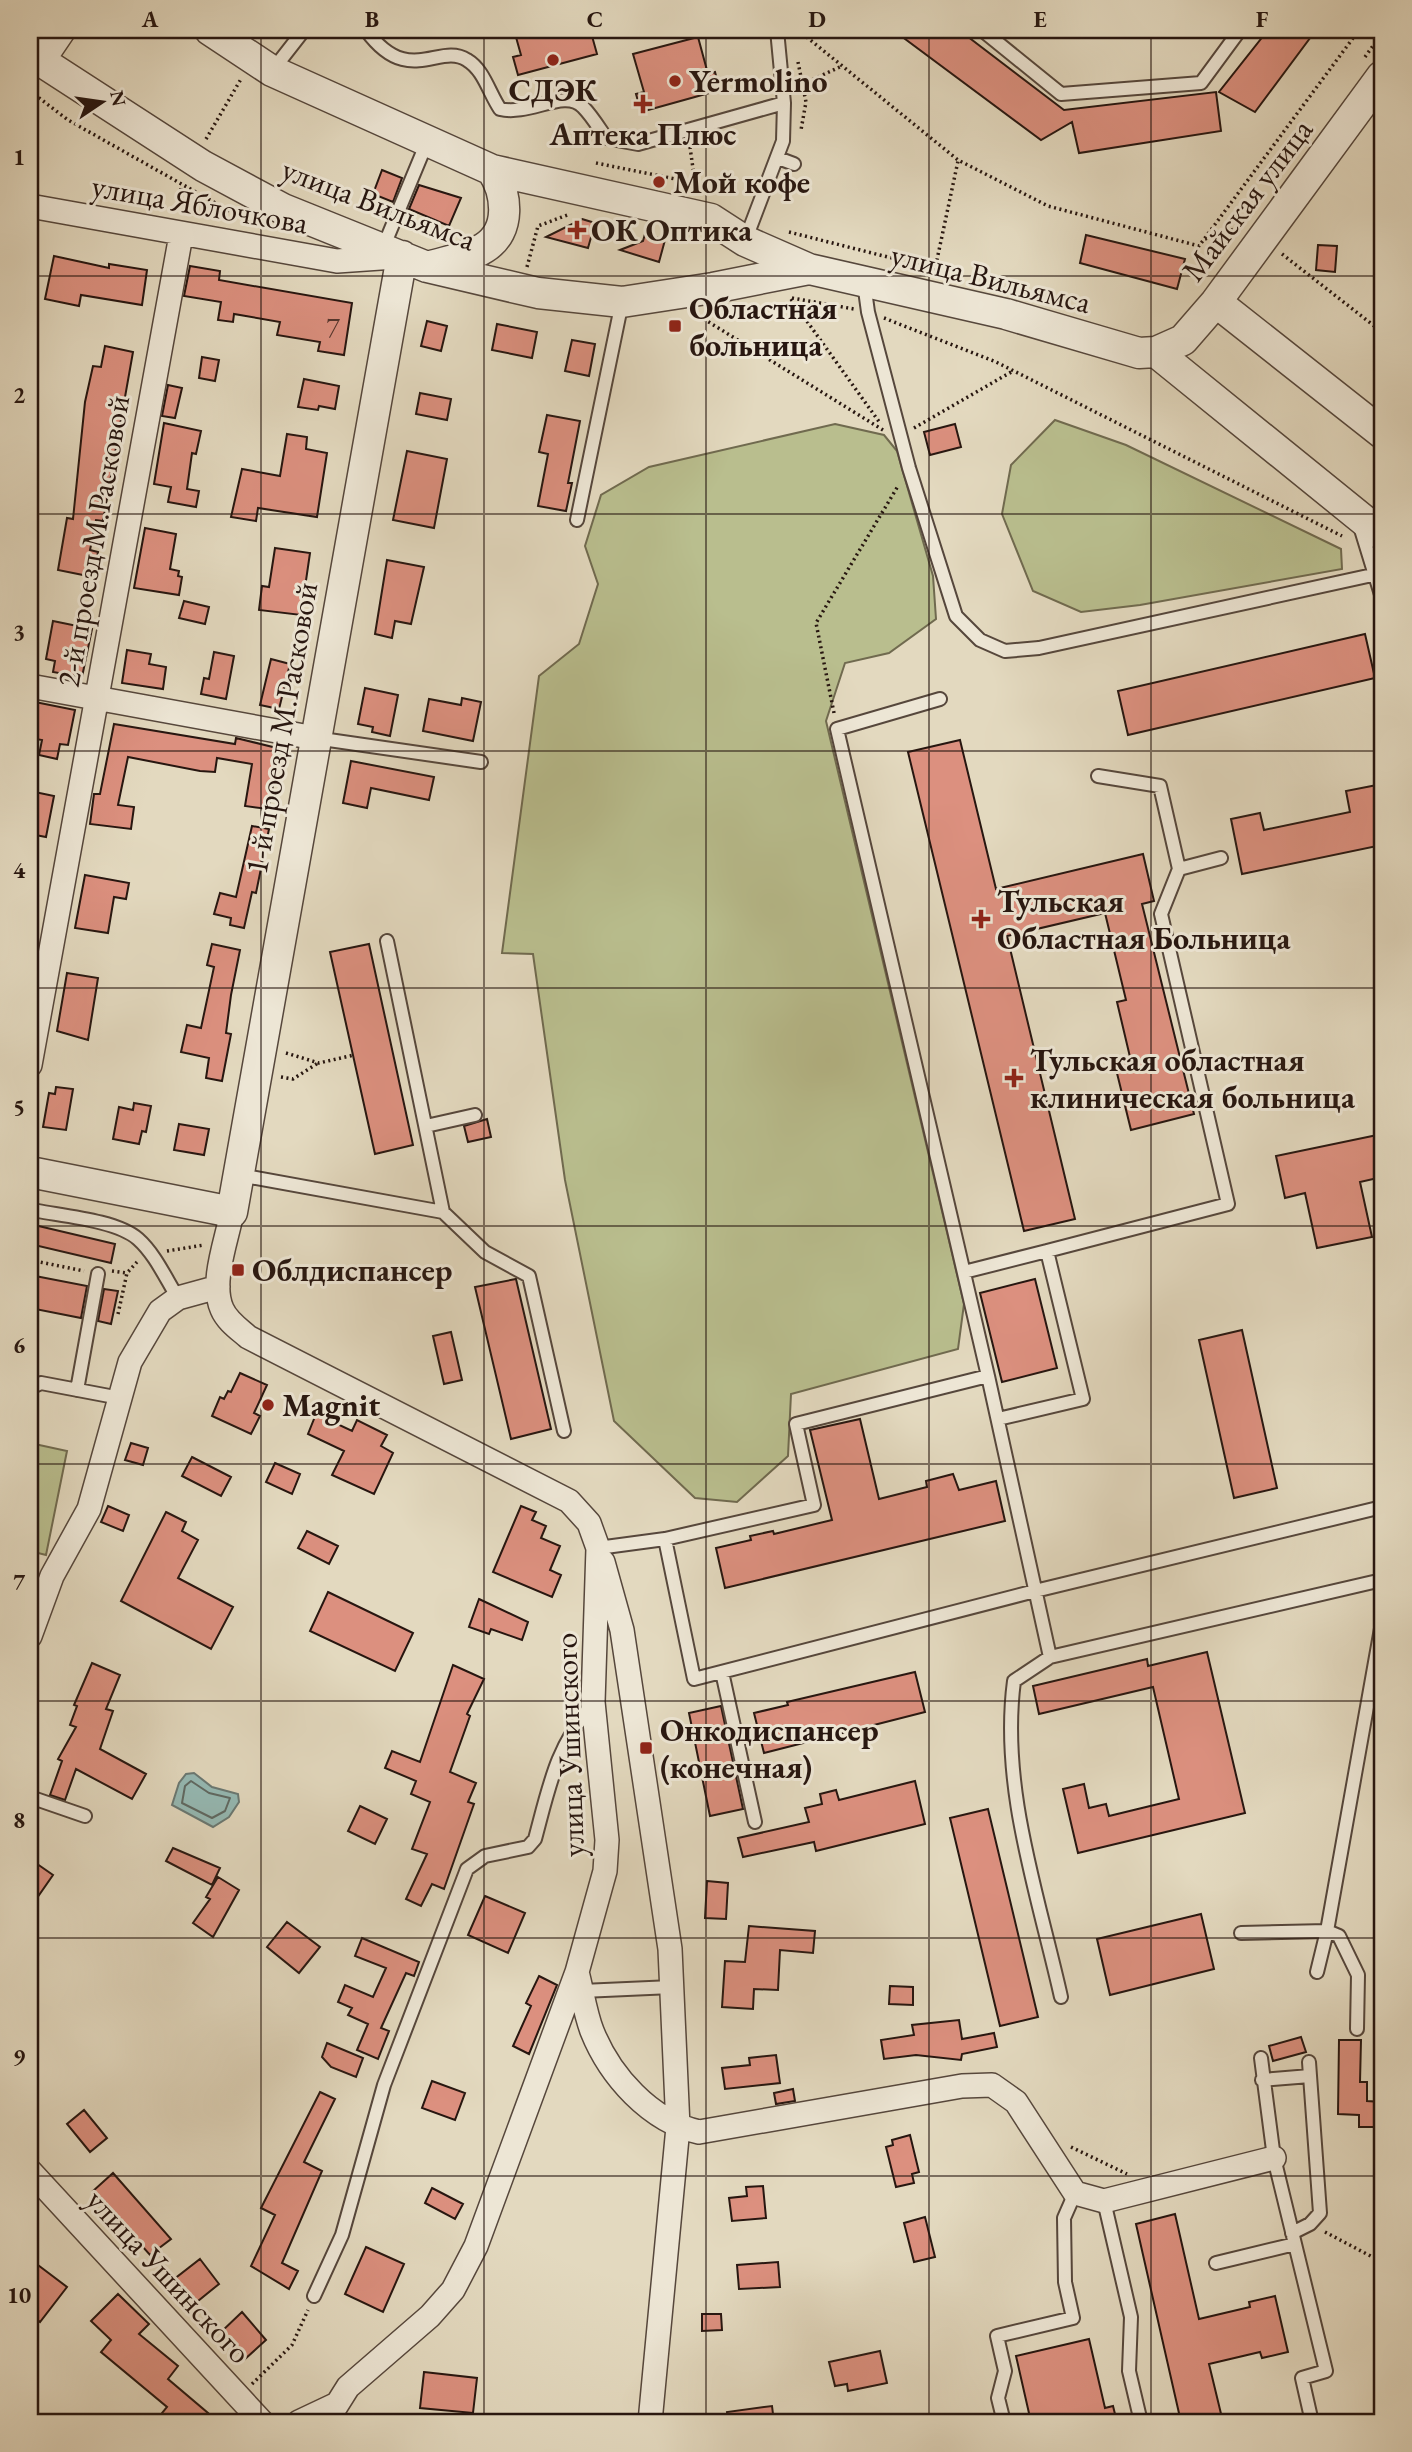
<svg xmlns="http://www.w3.org/2000/svg" width="1412" height="2452" font-family="'EB Garamond',serif">
<style>
.green{fill:#b9be8e;stroke:#706a4f;stroke-width:2}
.water{fill:#95bab5;stroke:#697873;stroke-width:2}
.lines{fill:none;stroke-linecap:round;stroke-linejoin:round}
.shore{stroke:#5e6862;stroke-width:2}
.building{fill:#dc907f;stroke:#271610;stroke-width:2}
.service-casing{stroke:#56473c;stroke-width:16}
.minor-casing{stroke:#56473c;stroke-width:26}
.tertiary-casing{stroke:#56473c;stroke-width:33}
.path{stroke:#271610;stroke-width:3.5;stroke-dasharray:2 3.5;stroke-linecap:butt}
.service{stroke:#ede6d5;stroke-width:12}
.minor{stroke:#ede6d5;stroke-width:23}
.tertiary{stroke:#ede6d5;stroke-width:30}
.grid{fill:none;stroke:#271610;stroke-width:2;stroke-opacity:0.55}
.poi-dot{fill:#8f2418;stroke:#ede6d5;stroke-width:2.5}
.labels{text-anchor:middle;stroke-width:6;stroke-linejoin:round;paint-order:stroke}
.number-label{font-size:28px;fill:#54342c}
.poi-label{font-size:32px;font-weight:bold;fill:#271610;stroke:#ede6d5;text-anchor:start}
.street-label{font-size:32px;fill:#271610;stroke:#ede6d5}
.neatline{fill:none;stroke:#271610;stroke-width:2.5}
.grid-label{font-size:23px;text-anchor:middle;font-weight:bold;fill:#271610}
</style>
<rect width="100%" height="100%" fill="#e3d9bf"/>
<filter id="stains"><feTurbulence type="fractalNoise" baseFrequency=".00286" numOctaves="4"/><feColorMatrix values="0 0 0 0 .2 0 0 0 0 .09 0 0 0 0 .02 0 0 0 .5 -.17"/></filter>
<radialGradient id="worn" r=".72"><stop offset=".6" stop-color="#630" stop-opacity="0"/><stop offset="1" stop-color="#630" stop-opacity=".3"/></radialGradient>
<path class="green" d="M1055 420 1126 445 1341 549 1342 569 1140 605 1081 612 1033 591 1002 514 1011 465Z
M835 424 884 435 897 451 933 576 936 619 889 653 845 663 826 721 964 1304 958 1349 791 1394 788 1456 737 1502 695 1498 614 1421 565 1180 533 954 502 953 539 676 579 644 598 584 585 546 601 495 649 467Z
M30 1443 67 1451 46 1555 30 1551Z"/>
<path class="water" d="M194 1773 212 1787 238 1794 239 1802 229 1817 213 1827 172 1805 179 1783 186 1774Z"/>
<g class="lines">
<path class="shore" d="M191 1781 209 1793 230 1798 225 1811 212 1818 182 1803 185 1786Z"/>
</g>
<path class="building" d="M514 30H583L585 37 592 36 597 54 518 75 513 57 521 55Z
M893 30H959L1064 110 1216 92 1221 131 1079 153 1072 122 1041 140Z
M1268 30H1316L1255 112 1219 92Z
M698 37 708 74 715 72 720 90 641 112 636 94 644 92 633 54Z
M382 170 402 178 393 202 373 194Z
M419 185 461 198 449 226 409 209Z
M582 219 595 223 588 248 546 237Z
M645 234 665 240 659 262 620 250 643 241Z
M1086 235 1185 259 1177 289 1080 263Z
M1318 245 1337 246 1335 272 1316 270Z
M54 256 109 268V264L147 270 142 305 81 295 79 306 45 299Z
M190 266 220 271 219 280 352 303 344 355 318 351 320 342 277 335 280 322 234 314 233 322 218 320 221 302 184 296Z
M427 321 447 326 441 351 421 346Z
M497 324 537 332 532 358 492 350Z
M572 340 595 344 589 376 565 371Z
M105 346 133 352 103 521 96 520 90 550 98 552 93 577 58 570 67 518 73 519 85 402 93 366 101 367Z
M202 357 219 360 215 381 199 378Z
M304 379 339 386 335 409 319 406 318 410 298 407Z
M168 385 182 388 175 418 162 416Z
M420 393 451 399 447 420 416 414Z
M547 415 580 421 568 483H572L566 511 538 506 548 454 539 452Z
M164 423 201 431 196 454 192 453 187 489 199 491 196 507 168 502 171 487 154 484Z
M955 424 961 447 930 455 924 432Z
M287 434 307 437 306 449 327 453 317 517 258 508 256 521 231 517 242 469 280 476Z
M407 451 447 459 434 528 393 520Z
M145 528 176 534 170 569 179 571 178 576 182 577 179 595 134 588Z
M275 548 310 553 301 615 259 610 262 586 269 587Z
M387 560 424 567 411 624 395 621 392 638 375 634Z
M184 601 209 607 205 624 179 618Z
M53 621 92 629 82 677 53 672 55 661 46 659Z
M1365 634 1375 678 1128 735 1118 691Z
M127 650 151 654 149 664 166 667 163 689 122 683Z
M214 652 234 656 226 699 201 694 204 678 209 679Z
M271 659 290 664 279 709 260 705Z
M365 688 398 695 390 736 372 732 373 727 358 724Z
M462 698 481 702 473 741 423 731 429 699 461 705Z
M30 701 75 710 68 745 60 744 57 759 39 755 42 740 30 738Z
M114 724 235 744 236 738 281 749 268 809 245 806 252 764 217 758 215 772 200 771 128 757 118 805 134 807 131 829 90 824 94 794H100Z
M960 740 996 889 1143 854 1154 901 1142 904 1194 1114 1131 1130 1114 1061 1130 1057 1117 1002 1126 1000 1105 913 1007 936 1075 1219 1024 1231 908 752Z
M351 761 434 777 429 800 371 788 367 808 343 803Z
M1382 784V845L1242 874 1231 819 1260 813 1264 830 1350 812 1346 791Z
M30 791 54 796 46 837 30 834Z
M252 826 269 829 256 893 252 892 244 928 230 925 231 918 214 914 220 893 236 897Z
M85 875 129 883 126 899 114 897 108 933 75 928Z
M212 944 240 950 231 995 226 1033 231 1034 222 1081 206 1078 209 1058 181 1052 187 1025 201 1028 214 967 207 965Z
M369 944 413 1145 375 1154 330 952Z
M67 973 98 978 88 1040 57 1031Z
M56 1087 73 1089 66 1130 43 1127 49 1093 55 1094Z
M134 1103 151 1106 146 1132 142 1131 139 1144 113 1139 119 1107 133 1110Z
M487 1119 491 1137 468 1142 464 1126Z
M179 1124 209 1129 204 1155 174 1150Z
M1382 1134V1177L1360 1182 1372 1237 1317 1248 1305 1193 1285 1198 1276 1156Z
M30 1224 115 1244 111 1263 30 1244Z
M30 1275 87 1286 81 1318 30 1308Z
M516 1279 551 1429 511 1439 475 1287Z
M1035 1279 1057 1368 1002 1382 980 1293Z
M104 1289 118 1291 111 1324 98 1321Z
M1242 1330 1277 1488 1234 1498 1199 1340Z
M451 1332 462 1380 444 1384 433 1336Z
M240 1373 267 1385 254 1413 260 1416 251 1434 212 1416 220 1397 224 1399 228 1391 231 1392Z
M316 1414 352 1431 357 1420 387 1435 381 1446 393 1453 374 1494 332 1475 344 1451 308 1434Z
M860 1419 879 1499 927 1487 926 1481 953 1474 959 1490 996 1481 1005 1521 725 1588 716 1548 751 1540 750 1536 773 1531 774 1534 832 1520 810 1430Z
M131 1443 148 1448 143 1465 125 1460Z
M192 1457 231 1477 221 1496 182 1476Z
M275 1463 300 1474 292 1494 266 1482Z
M108 1506 129 1515 123 1531 101 1522Z
M521 1506 536 1512 532 1520 546 1526 541 1538 560 1546 550 1570 561 1575 552 1597 493 1572Z
M166 1512 186 1522 182 1531 198 1540 178 1578 233 1607 211 1649 121 1601Z
M307 1531 338 1546 329 1564 298 1548Z
M328 1592 413 1633 395 1671 310 1631Z
M479 1599 528 1622 522 1640 491 1629 489 1634 469 1627Z
M1207 1652 1245 1813 1078 1853 1063 1789 1084 1784 1089 1808 1106 1804 1109 1816 1179 1799 1153 1687 1039 1714 1033 1686 1147 1659 1148 1666Z
M92 1663 120 1675 106 1709 113 1711 100 1749 146 1774 132 1799 76 1769 65 1800 50 1795 62 1761 58 1759 76 1727 70 1725 77 1706 74 1705Z
M453 1665 484 1679 467 1714 470 1716 450 1772 476 1783 468 1802 474 1804 444 1889 432 1884 421 1906 406 1899 427 1854 412 1849 430 1802 411 1794 416 1781 385 1768 392 1751 420 1762Z
M915 1672 925 1712 764 1753 754 1713 788 1705 787 1702Z
M721 1706 743 1809 710 1816 689 1713Z
M915 1781 925 1824 816 1851 814 1842 743 1857 738 1838 809 1822 805 1808 822 1804 820 1794 836 1790 839 1800Z
M360 1806 387 1819 375 1844 348 1831Z
M988 1809 1038 2017 1000 2026 950 1818Z
M173 1848 220 1868 212 1885 166 1861Z
M30 1859 53 1875 30 1908Z
M218 1877 239 1890 213 1937 193 1923 210 1899 206 1897Z
M707 1881 728 1883 726 1919 705 1918Z
M485 1896 525 1913 508 1953 468 1935Z
M1201 1914 1214 1969 1110 1995 1097 1939Z
M287 1922 320 1947 299 1973 267 1947Z
M749 1926 815 1931 813 1953 780 1950 778 1990 754 1989 753 2009 722 2007 725 1961 745 1962Z
M362 1938 419 1962 414 1976 406 1973 381 2028 389 2031 378 2059 357 2050 368 2024 348 2015 352 2008 338 2002 345 1985 373 1997 386 1968 355 1956Z
M539 1976 557 1985 529 2054 513 2046 531 2006 526 2003Z
M890 1986 913 1987V2005L889 2004Z
M959 2020 962 2039 994 2033 997 2047 962 2054 961 2060 916 2055 884 2059 881 2040 914 2035 912 2025Z
M1301 2037 1306 2052 1273 2061 1269 2046Z
M1339 2040H1361L1360 2082H1367V2101L1382 2102V2127H1359V2115L1338 2114Z
M327 2043 363 2058 356 2077 331 2067 322 2057Z
M776 2055 780 2083 725 2089 722 2068 750 2065 749 2058Z
M432 2081 465 2093 455 2120 422 2108Z
M793 2089 795 2101 776 2104 774 2093Z
M320 2092 335 2099 304 2162 322 2171 282 2263 298 2271 289 2289 251 2266 275 2215 261 2208Z
M84 2110 107 2138 90 2152 67 2124Z
M910 2135 919 2172 912 2174 914 2183 896 2187 886 2147 893 2145 892 2140Z
M113 2173 171 2239 150 2255 93 2191Z
M763 2186 766 2218 732 2221 729 2198 747 2196 746 2187Z
M432 2188 463 2204 455 2219 425 2203Z
M1175 2214 1199 2319 1250 2307 1249 2302 1275 2296 1288 2352 1262 2358 1260 2352 1209 2364 1223 2422H1181L1136 2224Z
M925 2217 935 2257 914 2262 904 2223Z
M366 2247 404 2264 383 2312 345 2294Z
M30 2259 67 2287 40 2322 30 2314Z
M200 2259 219 2284 193 2305 173 2280Z
M778 2262 780 2287 739 2289 737 2265Z
M118 2294 149 2324 139 2334 178 2366 168 2379 208 2413 201 2422H173L162 2413 167 2407 101 2352 111 2340 91 2321Z
M242 2312 266 2340 245 2359 221 2332Z
M702 2314H721L722 2330 702 2331Z
M1089 2339 1105 2408 1113 2406 1117 2422H1031L1016 2356Z
M880 2351 887 2383 848 2391 847 2384 835 2386 829 2362Z
M424 2372 477 2378 473 2413 420 2408Z
M772 2406 774 2422H728L727 2412Z"/>
<g class="lines">
<g class="service-casing">
<path id="service" d="M366 30C408 88 439 42 467 60 484 70 489 93 500 109 530 116 565 88 583 107 592 116 599 128 606 138L638 144 784 103
M982 30 1061 94 1201 83 1240 30
M272 71 304 30
M778 158 794 164
M745 241 783 141 784 103 777 30
M383 248 427 142
M864 283 868 312 909 468 956 616 980 640 1005 651 1039 648 1377 574
M577 520 622 302
M1359 523 1382 598
M315 738 481 762
M1098 776 1160 786 1179 869
M387 941 443 1212 485 1252 529 1276 564 1431
M426 1126 475 1115
M239 1175 443 1212
M38 1211C65 1216 118 1221 138 1239 155 1254 166 1279 178 1298
M1047 1251 1228 1204 1161 914 1179 869 1221 858
M964 1272 1047 1251 1083 1399 998 1419
M988 1376 1050 1657
M30 1388 41 1383 120 1398
M77 1390 98 1274
M665 1539 694 1679 1035 1591 1382 1507
M598 1548 665 1539 814 1505 796 1424 988 1376 837 729 940 699
M722 1672 755 1822
M30 1797 85 1816
M1241 1933 1327 1931 1382 1623
M1317 1972 1327 1931 1339 1936 1358 1975 1357 2029
M582 1991 672 1987
M1061 1997C1038 1894 1000 1787 1014 1681L1050 1657 1382 1580
M1261 2058 1274 2158 1326 2371 1302 2378 1312 2422
M1262 2080 1310 2076
M1104 2201 1131 2317 1129 2371 1141 2422
M1292 2233 1310 2224 1320 2213 1309 2062
M1216 2263 1295 2244
M314 2296 342 2235 384 2085 467 1869 485 1856 528 1847 535 1839C550 1783 556 1748 593 1703
M1004 2422 998 2398 1005 2371 997 2336 1073 2318 1065 2282 1064 2218 1075 2193"/>
</g>
<g class="minor-casing">
<path id="minor" d="M30 206 337 261 395 257
M30 686 315 738
M30 1065 181 235
M232 1212C227 1240 210 1282 222 1309 227 1321 239 1329 248 1337L569 1501 589 1523 598 1548 593 1702 607 1840 605 1871 577 1972 476 2246 453 2290 430 2316 348 2387 326 2422
M603 1562 622 1630 670 1949 678 2127 650 2422
M30 1636 52 1576 89 1509 130 1362 160 1311 178 1298 218 1287
M577 1972C582 1991 585 2013 592 2031 610 2076 650 2121 699 2132L962 2086 992 2085 1016 2102 1075 2193 1104 2201 1274 2158
M30 2171 262 2422
M299 2422 335 2405"/>
</g>
<g class="tertiary-casing">
<path id="tertiary" d="M210 30 272 71 492 170 711 219 745 241 809 269 1006 314 1139 353 1156 352 1183 340 1216 302 1382 76
M30 54 203 166 283 209 427 267 538 293 622 302 713 288 809 269
M39 61 60 30
M431 266C448 261 468 258 484 248 512 231 507 193 492 170
M1216 302 1382 433
M1156 352 1382 535
M30 1172 232 1212 402 256"/>
</g>
<path class="path" d="M272 30 281 35
M798 30 958 160 1048 206 1199 246 1359 30
M1087 30H1138
M1365 57 1382 33
M798 62 806 102 801 130
M803 84 842 66
M30 91 68 120 249 222
M206 139 241 79
M690 147 695 183
M596 163 695 183 718 194
M181 212V186
M789 232 935 269 958 161
M1205 239 1240 227
M1282 254 1382 332
M527 267 538 226 570 214
M792 298 854 309
M791 299 880 423
M699 316 883 430
M884 318 996 362 1342 536
M914 428 1013 371
M834 713 816 623 898 486
M286 1053 319 1063 354 1055
M281 1077 293 1079 318 1063
M167 1251 204 1245
M30 1260 84 1271
M112 1271 127 1273
M118 1314 127 1273 137 1262
M1071 2147 1127 2174
M1325 2232 1382 2262
M252 2384 292 2345 308 2310"/>
<use href="#service" class="service"/>
<use href="#minor" class="minor"/>
<use href="#tertiary" class="tertiary"/>
</g>
<path class="grid" d="M261 30V2422M484 30V2422M706 30V2422M929 30V2422M1151 30V2422M30 276H1382M30 514H1382M30 751H1382M30 988H1382M30 1226H1382M30 1464H1382M30 1701H1382M30 1938H1382M30 2176H1382"/>
<g class="poi-dot">
<circle cx="553" cy="60" r="7"/>
<circle cx="675" cy="81" r="7"/>
<path d="M639.5 93.5h7v7h7v7h-7v7h-7v-7h-7v-7h7z"/>
<circle cx="659" cy="182" r="7"/>
<path d="M573.5 219.5h7v7h7v7h-7v7h-7v-7h-7v-7h7z"/>
<rect x="668" y="319" width="14" height="14" rx="3.5"/>
<path d="M977.5 908.5h7v7h7v7h-7v7h-7v-7h-7v-7h7z"/>
<path d="M1010.5 1067.5h7v7h7v7h-7v7h-7v-7h-7v-7h7z"/>
<rect x="231" y="1263" width="14" height="14" rx="3.5"/>
<circle cx="268" cy="1405" r="7"/>
<rect x="639" y="1741" width="14" height="14" rx="3.5"/>
</g>
<g class="labels">
<g class="number-label">
<text x="333" y="337">7</text>
</g>
<g class="poi-label">
<text x="689" y="92">Yermolino</text>
<text x="553" y="101" text-anchor="middle">СДЭК</text>
<text x="643" y="145" text-anchor="middle">Аптека Плюс</text>
<text x="673" y="193">Мой кофе</text>
<text x="591" y="241">ОК Оптика</text>
<text x="689" y="319">Областная<tspan x="689" dy="37">больница</tspan></text>
<text x="997" y="912">Тульская<tspan x="997" dy="37">Областная Больница</tspan></text>
<text x="1030" y="1071">Тульская областная<tspan x="1030" dy="37">клиническая больница</tspan></text>
<text x="252" y="1281">Облдиспансер</text>
<text x="282" y="1416">Magnit</text>
<text x="660" y="1741">Онкодиспансер<tspan x="660" dy="37">(конечная)</tspan></text>
</g>
<g class="street-label">
<text transform="translate(1247 200) rotate(-53)" y="11">Майская улица</text>
<text transform="translate(200 204) rotate(10)" y="11">улица Яблочкова</text>
<text transform="translate(379 204) rotate(21)" y="11">улица Вильямса</text>
<text transform="translate(991 278) rotate(14)" y="11">улица Вильямса</text>
<text transform="translate(93 541) rotate(-80)" y="11">2-й проезд М.Расковой</text>
<text transform="translate(281 728) rotate(-80)" y="11">1-й проезд М.Расковой</text>
<text transform="translate(569 1745) rotate(-92)" y="11">улица Ушинского</text>
<text transform="translate(169 2276) rotate(47)" y="11">улица Ушинского</text>
</g>
</g>
<rect width="1412" height="2452" fill="none" stroke="#e3d9bf" stroke-width="77"/>
<g transform="translate(102 102) rotate(77)" stroke="#ede6d5" stroke-width="5" paint-order="stroke">
<path d="M0-5L12 26L0 18L-12 26Z" fill="#271610"/>
<text y="-10" font-size="19" font-weight="bold" text-anchor="middle" fill="#271610">N</text>
</g>
<rect x="38" y="38" width="1336" height="2376" class="neatline"/>
<g class="grid-label">
<text x="150" y="27">A</text>
<text x="372" y="27">B</text>
<text x="595" y="27">C</text>
<text x="817" y="27">D</text>
<text x="1040" y="27">E</text>
<text x="1262" y="27">F</text>
<text x="19" y="165">1</text>
<text x="19" y="403">2</text>
<text x="19" y="640">3</text>
<text x="19" y="878">4</text>
<text x="19" y="1115">5</text>
<text x="19" y="1353">6</text>
<text x="19" y="1590">7</text>
<text x="19" y="1828">8</text>
<text x="19" y="2065">9</text>
<text x="19" y="2303">10</text>
</g>
<rect width="100%" height="100%" filter="url(#stains)"/>
<rect width="100%" height="100%" fill="url(#worn)"/>
</svg>
